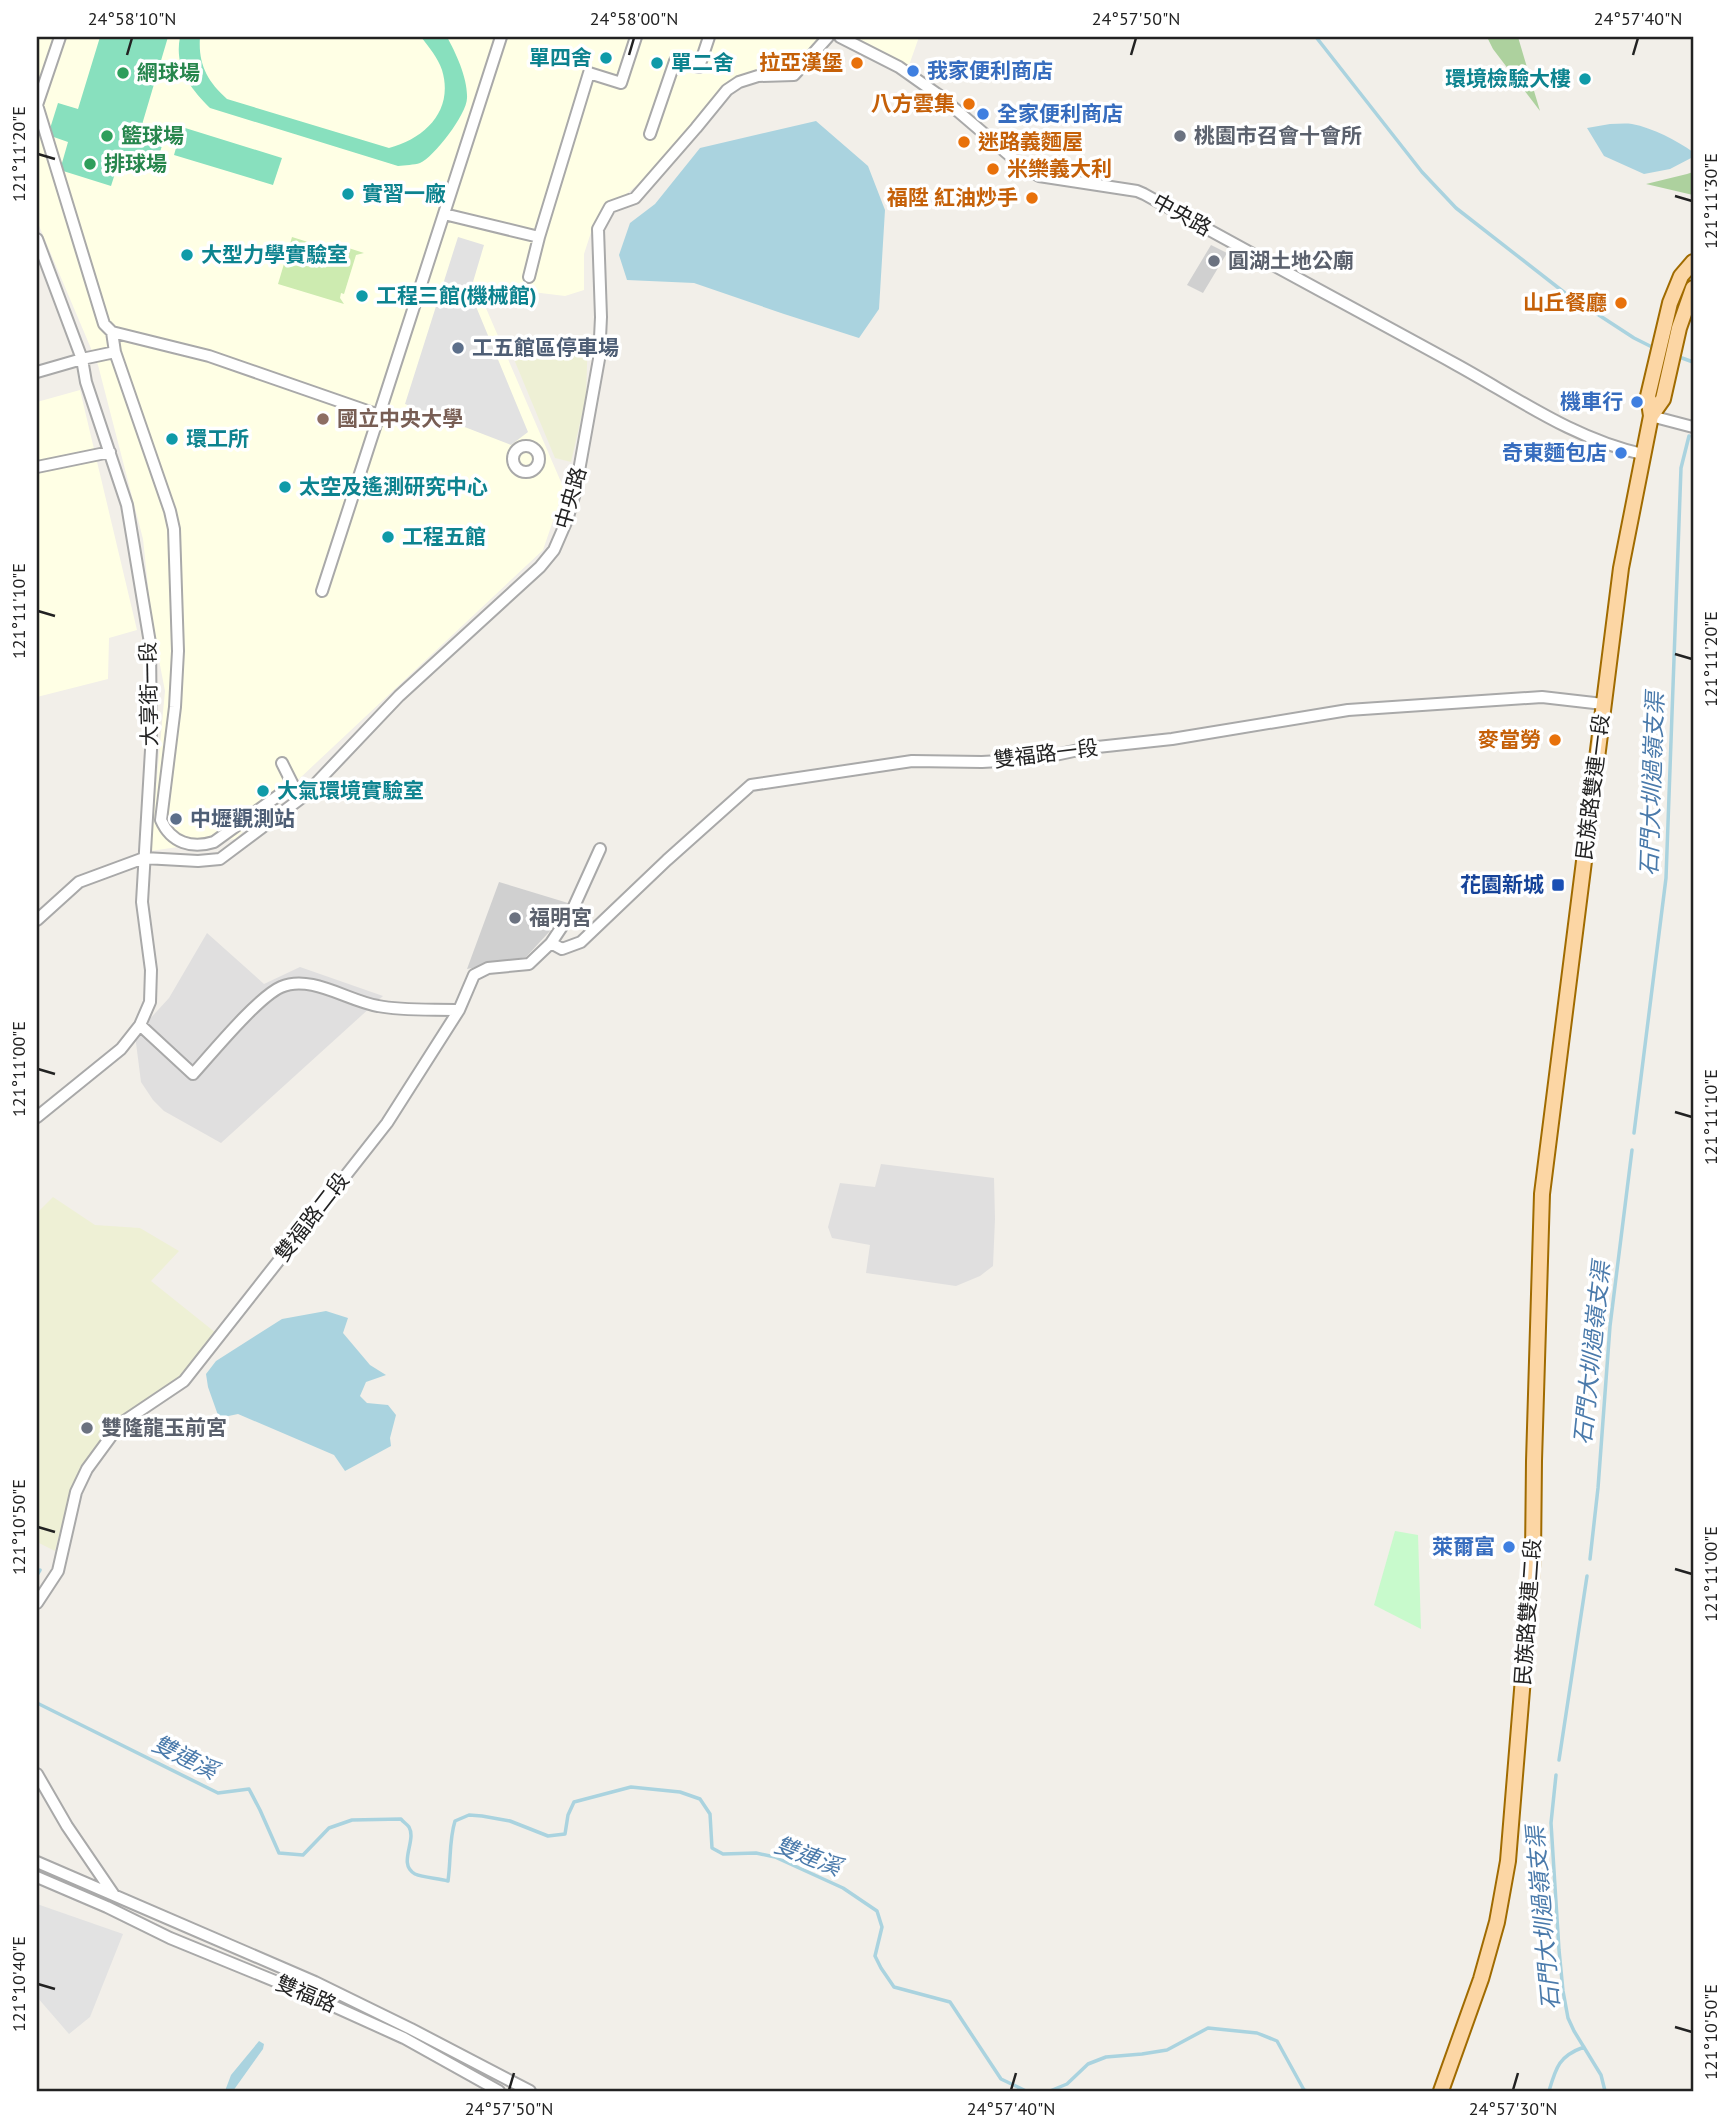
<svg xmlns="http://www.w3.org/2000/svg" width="1730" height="2128" font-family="'PT Sans','Noto Sans TC',sans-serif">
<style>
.residential{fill:#e0dfdf}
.education{fill:#ffffe5}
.religious{fill:#d0d0d0}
.farmland{fill:#eef0d5}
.grass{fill:#cdebb0}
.forest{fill:#add19e}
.park{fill:#c8facc}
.pitch{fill:#88e0be}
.parking{fill:#e2e2e2}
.water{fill:#aad3df}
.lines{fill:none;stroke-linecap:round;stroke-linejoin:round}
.stream{stroke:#aad3df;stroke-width:3.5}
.minor-casing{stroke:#a9a9a9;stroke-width:14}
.major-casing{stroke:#a06b00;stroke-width:18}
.minor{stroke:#fff;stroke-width:10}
.major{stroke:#fcd6a4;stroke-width:14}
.ticks{fill:none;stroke:#222;stroke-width:2.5}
.culture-dot{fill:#0f9aa8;stroke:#fff;stroke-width:2.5}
.food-dot{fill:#e8710a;stroke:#fff;stroke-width:2.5}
.shop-dot{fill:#3f7fe0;stroke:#fff;stroke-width:2.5}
.leisure-dot{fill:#2e9e5b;stroke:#fff;stroke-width:2.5}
.worship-dot{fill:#6b7280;stroke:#fff;stroke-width:2.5}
.service-dot{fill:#5c6f8a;stroke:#fff;stroke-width:2.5}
.education-dot{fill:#8d6e63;stroke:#fff;stroke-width:2.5}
.transit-dot{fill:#1a4fb4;stroke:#fff;stroke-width:2.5}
.labels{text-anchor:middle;stroke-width:7;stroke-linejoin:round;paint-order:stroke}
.culture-label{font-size:21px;font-weight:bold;fill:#0d838f;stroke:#fff;text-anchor:start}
.food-label{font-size:21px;font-weight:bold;fill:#c56008;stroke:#fff;text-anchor:end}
.shop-label{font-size:21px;font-weight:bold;fill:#366cbe;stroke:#fff;text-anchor:end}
.leisure-label{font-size:21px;font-weight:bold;fill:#27864d;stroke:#fff;text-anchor:start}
.worship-label{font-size:21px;font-weight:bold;fill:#5b616d;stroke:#fff;text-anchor:start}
.street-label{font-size:21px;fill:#222;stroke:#fff}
.service-label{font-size:21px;font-weight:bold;fill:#4e5e75;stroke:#fff;text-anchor:start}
.education-label{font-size:21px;font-weight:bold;fill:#785e54;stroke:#fff;text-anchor:start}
.transit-label{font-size:21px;font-weight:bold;fill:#164399;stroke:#fff;text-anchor:end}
.water-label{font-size:23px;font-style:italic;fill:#4a7aab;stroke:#fff}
.neatline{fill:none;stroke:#222;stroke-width:2.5}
.ticks-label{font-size:18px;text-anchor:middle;fill:#222}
</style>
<rect width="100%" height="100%" fill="#f2efe9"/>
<path class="residential" d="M207 933 264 984 300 967 383 996 221 1143 164 1111 153 1100 141 1082 135 1035 169 998Z
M881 1164 994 1178 995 1219 993 1266 980 1276 956 1286 866 1273 870 1245 832 1238 828 1227 840 1183 875 1187Z"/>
<path class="education" d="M37 37H821L803 67 729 80 655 170 595 220 584 254V290L565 296 476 285 564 489 543 550 235 839 150 851 165 691 152 624 143 539 98 365 37 221Z
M845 37H919L907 71Z
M80 390 137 630 109 638 108 679 37 697V402Z"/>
<path class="religious" d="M1211 245 1227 253 1203 293 1187 285Z
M499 882 568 903 550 931 526 957 467 969Z"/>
<path class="farmland" d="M588 335 586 397 571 462 555 458 506 340Z
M53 1197 95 1225 140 1228 179 1251 151 1281 216 1333 179 1379 130 1410 97 1445 68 1502 55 1551 37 1542V1428L39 1424 37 1423V1213Z"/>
<path class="grass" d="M292 237 330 249 333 243 364 253 356 255 344 294 341 293 340 298 344 304 278 284Z"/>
<path class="forest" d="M1487 37H1518L1540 111 1493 49Z
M1693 172V195L1646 184 1687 174Z"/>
<path class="park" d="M1395 1531 1418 1535 1421 1629 1374 1605Z"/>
<path class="pitch" d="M100 37H168L141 128 165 136 155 168 120 158 111 186 60 170 68 142 48 135 58 103 78 109Z
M180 37H200C198 64 207 81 227 99L389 148C426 138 454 110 442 70 438 58 429 47 421 37H447C456 53 468 79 467 98 467 114 434 157 420 163 414 165 405 165 398 166L210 108C190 88 174 67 180 37Z
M182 127 282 158 273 185 174 155Z"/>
<path class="parking" d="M458 237 484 245 470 292 528 432 511 445 405 404Z
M37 1904 123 1934 90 2017 69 2034 37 1997Z"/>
<path class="water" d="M816 121 868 166 885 210 879 309 859 338 784 314 694 283 627 280 619 255 630 223 655 204 700 148Z
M1610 124C1617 124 1625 123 1632 124 1653 128 1676 140 1693 152V157L1670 169 1644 174 1604 156 1587 128Z
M326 1311 348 1318 343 1333 370 1365 386 1375 366 1382 360 1396 367 1403 388 1405 396 1415 390 1438 391 1446 345 1471 334 1455 238 1414 219 1418 208 1387 206 1374 216 1361 282 1319Z
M259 2041 264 2044 263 2049 233 2091H225L231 2075Z"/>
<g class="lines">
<path class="stream" d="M1316 37 1422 172 1456 208 1565 293 1634 338 1656 349
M1682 358 1693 362
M1634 1133 1666 878 1681 468 1689 436
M1590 1559 1598 1488 1610 1326 1632 1150
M37 1575 40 1570
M37 1703 218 1793 249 1789 260 1810 279 1853 303 1855 329 1828 352 1820 401 1819C403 1822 407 1824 409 1827 417 1841 397 1864 415 1874 424 1878 438 1878 448 1881 451 1860 449 1840 455 1821L469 1815 482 1816 510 1821 548 1836 565 1834 568 1815 574 1802 631 1787 680 1792 700 1799 710 1814 712 1848 723 1854 756 1853 775 1857 843 1888 877 1911 882 1927 875 1956 881 1968 894 1987 950 2002 1001 2079 1026 2091
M1559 1760 1587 1576
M1556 1775 1551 1823 1559 1950 1563 1991 1568 2018 1574 2031 1601 2075 1605 2091
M1050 2091 1067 2084 1088 2064 1106 2057 1142 2054 1167 2050 1208 2028 1257 2033 1277 2041 1304 2090 1307 2091
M1549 2091C1556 2067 1559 2056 1584 2047"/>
<g class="minor-casing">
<path id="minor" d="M60 37 37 105 104 324 112 332 209 356 379 415 501 37
M840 37 899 67 940 96 1022 166 1039 176 1137 191 1144 194C1248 252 1353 308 1457 365 1517 398 1574 439 1642 454
M650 134 675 61 699 67 709 37
M444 214 539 237 529 277
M539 237 589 73 621 83 636 37
M37 239 82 359 86 382 127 505 150 643 151 750 142 902 151 970 150 1002 140 1025 121 1049 37 1117
M112 332 115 352 170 511 174 529 178 651 175 707 161 820C171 843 192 849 214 842L293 785 282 763
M37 372 82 359 115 352
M1651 416 1693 427
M513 459a13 13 0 1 1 26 0a13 13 0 1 1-26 0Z
M37 467 110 452
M322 591 379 415 383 416
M37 920 79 882 144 858 198 861 220 859 304 796 399 696 540 567 554 550 567 520 575 493 599 359 601 317 598 229 610 207 635 198 696 128 727 90 739 82 758 76 794 75 828 37
M551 943 562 949 581 942 667 860 751 785 912 761 982 762 1036 759 1088 748 1172 739 1348 710 1542 697 1603 704
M140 1025 193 1074C212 1053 258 997 281 987 311 974 348 1001 378 1006 402 1011 434 1009 459 1010
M37 1603 58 1571 76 1492 87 1469 120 1424 184 1381 387 1123 459 1010 474 975 488 968 529 964 551 943 571 913 600 849
M37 1774 67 1826 114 1895
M37 1862 315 1982 411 2029 530 2091
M37 1877 107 1907 170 1938 309 1995 404 2038 499 2091"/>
</g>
<g class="major-casing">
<path id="major" d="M1651 416 1663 399 1679 328 1693 288
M1441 2091 1481 1979 1497 1922 1508 1861 1533 1556 1534 1461 1542 1194 1621 568 1651 416 1648 396 1670 303 1681 276 1693 262"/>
</g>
<use href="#minor" class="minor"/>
<use href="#major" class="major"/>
</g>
<path class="ticks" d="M127 55 132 38M629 55 634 38M1131 55 1136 38M1633 55 1638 38M38 154 55 159M1675 196 1692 201M38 611 55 616M1675 654 1692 659M38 1069 55 1074M1675 1112 1692 1117M38 1527 55 1532M1675 1569 1692 1574M38 1984 55 1989M1675 2027 1692 2032M509 2090 514 2073M1011 2090 1016 2073M1513 2090 1518 2073"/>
<g class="culture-dot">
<circle cx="606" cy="58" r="7"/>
<circle cx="657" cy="63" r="7"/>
<circle cx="1585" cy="79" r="7"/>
<circle cx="348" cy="194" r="7"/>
<circle cx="187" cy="255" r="7"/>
<circle cx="362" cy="296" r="7"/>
<circle cx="172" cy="439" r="7"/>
<circle cx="285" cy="487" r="7"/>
<circle cx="388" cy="537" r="7"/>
<circle cx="263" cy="791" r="7"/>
</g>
<g class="food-dot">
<circle cx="857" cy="63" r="7"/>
<circle cx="969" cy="104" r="7"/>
<circle cx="964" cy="142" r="7"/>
<circle cx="993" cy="169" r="7"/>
<circle cx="1032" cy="198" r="7"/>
<circle cx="1621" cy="303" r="7"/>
<circle cx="1555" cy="740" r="7"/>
</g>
<g class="shop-dot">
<circle cx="913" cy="71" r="7"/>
<circle cx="983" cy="114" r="7"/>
<circle cx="1637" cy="402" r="7"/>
<circle cx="1621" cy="453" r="7"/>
<circle cx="1509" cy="1547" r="7"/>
</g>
<g class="leisure-dot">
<circle cx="123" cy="73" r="7"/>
<circle cx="107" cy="136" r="7"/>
<circle cx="90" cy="164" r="7"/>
</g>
<g class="worship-dot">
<circle cx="1180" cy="136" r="7"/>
<circle cx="1214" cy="261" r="7"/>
<circle cx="515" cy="918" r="7"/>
<circle cx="87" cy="1428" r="7"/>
</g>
<g class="service-dot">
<circle cx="458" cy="348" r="7"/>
<circle cx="176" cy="819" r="7"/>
</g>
<circle class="education-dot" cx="323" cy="419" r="7"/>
<rect class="transit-dot" x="1551" y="878" width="14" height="14" rx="3.5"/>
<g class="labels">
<g class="culture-label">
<text x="592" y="65" text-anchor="end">單四舍</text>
<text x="671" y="70">單二舍</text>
<text x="1571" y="86" text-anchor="end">環境檢驗大樓</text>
<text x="362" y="201">實習一廠</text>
<text x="201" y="262">大型力學實驗室</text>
<text x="376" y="303">工程三館(機械館)</text>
<text x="186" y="446">環工所</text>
<text x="299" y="494">太空及遙測研究中心</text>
<text x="402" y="544">工程五館</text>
<text x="277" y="798">大氣環境實驗室</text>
</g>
<g class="food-label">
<text x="843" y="70">拉亞漢堡</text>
<text x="955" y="111">八方雲集</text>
<text x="978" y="149" text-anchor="start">迷路義麵屋</text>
<text x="1007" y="176" text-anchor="start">米樂義大利</text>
<text x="1018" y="205">福陞 紅油炒手</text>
<text x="1607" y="310">山丘餐廳</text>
<text x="1541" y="747">麥當勞</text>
</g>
<g class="shop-label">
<text x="927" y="78" text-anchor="start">我家便利商店</text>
<text x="997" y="121" text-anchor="start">全家便利商店</text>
<text x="1623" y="409">機車行</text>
<text x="1607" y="460">奇東麵包店</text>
<text x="1495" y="1554">萊爾富</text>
</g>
<g class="leisure-label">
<text x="137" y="80">網球場</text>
<text x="121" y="143">籃球場</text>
<text x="104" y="171">排球場</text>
</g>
<g class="worship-label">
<text x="1194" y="143">桃園市召會十會所</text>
<text x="1228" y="268">圓湖土地公廟</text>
<text x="529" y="925">福明宮</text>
<text x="101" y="1435">雙隆龍玉前宮</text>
</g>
<g class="street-label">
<text transform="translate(1182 215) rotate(29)" y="7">中央路</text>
<text transform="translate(571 498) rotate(-74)" y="7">中央路</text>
<text transform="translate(149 694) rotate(-91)" y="7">大享街一段</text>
<text transform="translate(1046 754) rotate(-7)" y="7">雙福路一段</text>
<text transform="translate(1593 787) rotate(-83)" y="7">民族路雙連一段</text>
<text transform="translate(312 1217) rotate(-52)" y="7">雙福路二段</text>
<text transform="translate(1528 1612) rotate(-86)" y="7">民族路雙連二段</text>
<text transform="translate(306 1994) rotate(23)" y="7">雙福路</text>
</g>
<g class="service-label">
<text x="472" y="355">工五館區停車場</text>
<text x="190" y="826">中壢觀測站</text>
</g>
<g class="education-label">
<text x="337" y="426">國立中央大學</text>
</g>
<g class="transit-label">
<text x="1544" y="892">花園新城</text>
</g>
<g class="water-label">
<text transform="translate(1652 784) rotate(-88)" y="8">石門大圳過嶺支渠</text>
<text transform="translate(1592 1353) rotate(-84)" y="8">石門大圳過嶺支渠</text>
<text transform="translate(185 1757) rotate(26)" y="8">雙連溪</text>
<text transform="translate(808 1856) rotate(21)" y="8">雙連溪</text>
<text transform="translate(1543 1918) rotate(-95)" y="8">石門大圳過嶺支渠</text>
</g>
</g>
<rect width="1730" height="2128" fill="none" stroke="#ffffff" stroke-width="77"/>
<rect x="38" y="38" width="1654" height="2052" class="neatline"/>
<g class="ticks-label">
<text x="132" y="25">24°58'10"N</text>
<text x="634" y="25">24°58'00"N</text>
<text x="1136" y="25">24°57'50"N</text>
<text x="1638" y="25">24°57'40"N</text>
<text transform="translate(19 154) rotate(-90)" y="6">121°11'20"E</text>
<text transform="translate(1711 201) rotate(-90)" y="6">121°11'30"E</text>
<text transform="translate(19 611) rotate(-90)" y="6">121°11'10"E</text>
<text transform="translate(1711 659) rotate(-90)" y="6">121°11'20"E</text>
<text transform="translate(19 1069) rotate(-90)" y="6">121°11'00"E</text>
<text transform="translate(1711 1117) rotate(-90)" y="6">121°11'10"E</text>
<text transform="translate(19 1527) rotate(-90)" y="6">121°10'50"E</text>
<text transform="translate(1711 1574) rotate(-90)" y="6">121°11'00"E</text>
<text transform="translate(19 1984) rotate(-90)" y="6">121°10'40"E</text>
<text transform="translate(1711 2032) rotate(-90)" y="6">121°10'50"E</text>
<text x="509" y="2115">24°57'50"N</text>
<text x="1011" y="2115">24°57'40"N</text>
<text x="1513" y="2115">24°57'30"N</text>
</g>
</svg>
